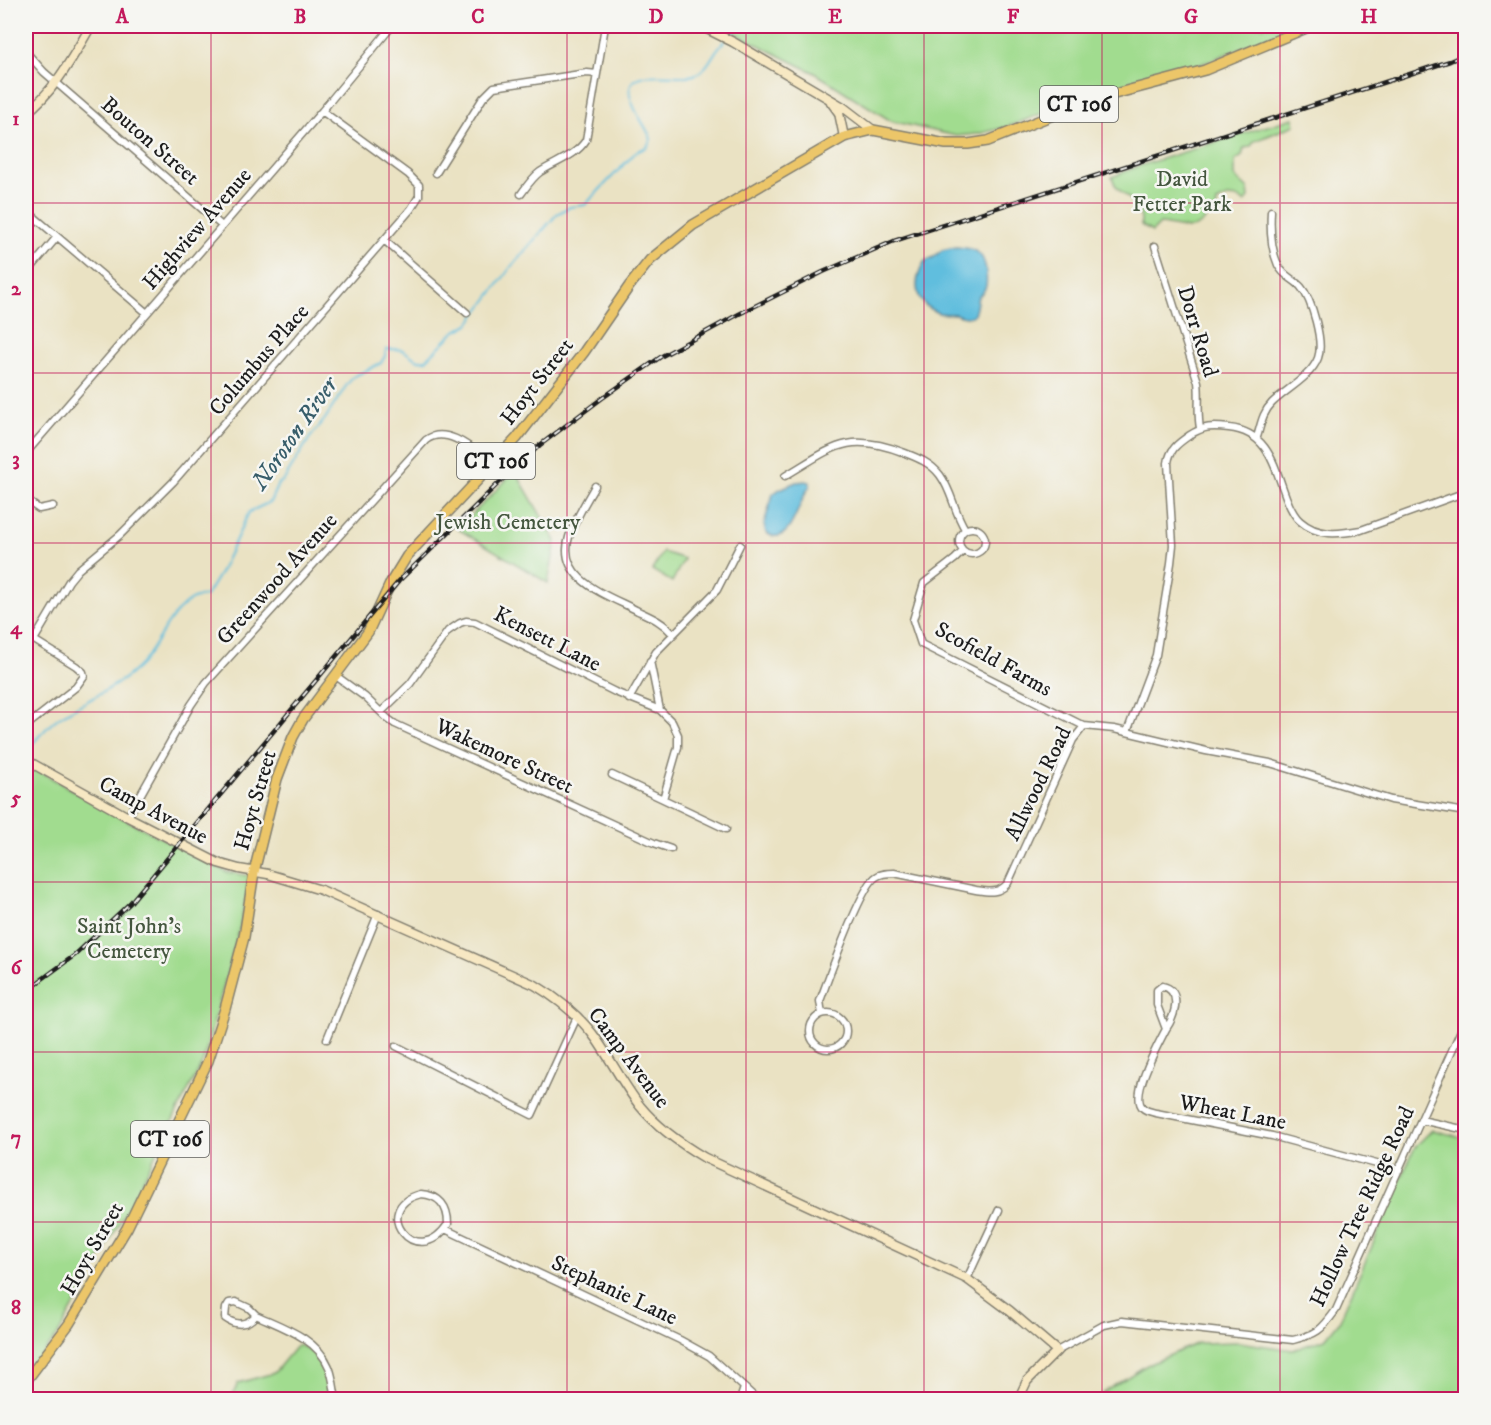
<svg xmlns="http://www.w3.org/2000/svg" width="1491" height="1425" font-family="'IM FELL DW Pica',serif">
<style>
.green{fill:#a1dc8f;stroke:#5e7c56;stroke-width:1.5}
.water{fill:#60bede;stroke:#3e6d7d;stroke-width:1.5}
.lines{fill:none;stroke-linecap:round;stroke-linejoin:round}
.stream{stroke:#60bede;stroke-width:2}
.street-casing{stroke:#837f70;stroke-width:9}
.secondary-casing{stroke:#837f70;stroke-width:11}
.primary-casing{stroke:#837f70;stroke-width:12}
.street{stroke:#fff;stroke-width:6}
.secondary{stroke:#f7e8c3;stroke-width:8}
.primary{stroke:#ecc669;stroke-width:9}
.rail-casing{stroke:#1c1c1c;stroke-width:4.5}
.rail{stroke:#f6f6f2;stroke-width:2;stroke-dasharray:7;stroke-linecap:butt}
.grid{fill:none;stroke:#c2185b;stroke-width:1.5;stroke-opacity:0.55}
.labels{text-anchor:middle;stroke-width:5;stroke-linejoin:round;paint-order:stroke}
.shield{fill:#f6f6f2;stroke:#5d5d5c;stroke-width:1.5}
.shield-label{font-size:21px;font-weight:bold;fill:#1c1c1c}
.street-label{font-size:22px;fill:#1c1c1c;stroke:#f6f6f2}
.park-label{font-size:22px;fill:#44563e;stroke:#f6f6f2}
.water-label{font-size:24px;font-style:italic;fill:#375d6a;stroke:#f6f6f2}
.neatline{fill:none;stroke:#c2185b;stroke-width:2}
.grid-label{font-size:20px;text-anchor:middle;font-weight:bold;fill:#c2185b}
</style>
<rect width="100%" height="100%" fill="#f6f6f2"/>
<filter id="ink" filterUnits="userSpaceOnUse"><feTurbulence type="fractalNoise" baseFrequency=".0167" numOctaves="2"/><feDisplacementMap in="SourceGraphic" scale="12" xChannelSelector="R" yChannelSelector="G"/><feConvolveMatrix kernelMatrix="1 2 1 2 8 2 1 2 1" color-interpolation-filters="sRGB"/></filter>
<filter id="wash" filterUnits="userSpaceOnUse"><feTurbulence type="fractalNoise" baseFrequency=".008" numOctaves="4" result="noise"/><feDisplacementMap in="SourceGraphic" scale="24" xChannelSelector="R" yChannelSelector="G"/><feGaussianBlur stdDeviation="1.35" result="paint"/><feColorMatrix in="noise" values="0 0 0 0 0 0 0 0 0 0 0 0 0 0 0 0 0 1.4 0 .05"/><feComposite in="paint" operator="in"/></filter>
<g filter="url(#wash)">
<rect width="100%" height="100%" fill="#eae2c3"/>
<path class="green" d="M720 26H1296L1191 68 1098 92 1007 127 977 134 956 136 891 121 815 73Z
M1293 118 1295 125 1255 141 1250 147 1244 148 1242 156 1235 161V177L1248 189 1249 198 1244 202 1239 198 1227 197 1217 202 1216 212 1209 214C1196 237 1181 226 1160 224L1152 232 1141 225C1142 195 1118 200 1112 177L1139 166Z
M515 471 556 541 548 583 458 529Z
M663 552 684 559 672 582 652 570Z
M26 763 96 804 227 872 250 876 240 926 203 1061 136 1193 59 1333 26 1375Z
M1432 1130 1465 1138V1399H1098L1107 1390 1145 1366 1198 1343 1239 1342 1293 1350 1325 1339 1339 1322 1415 1147Z
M298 1344 319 1356 327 1374 330 1399H231L238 1383 274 1373Z"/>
<path class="water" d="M956 247C975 248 984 252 986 271 987 284 988 288 978 297 976 302 977 311 973 315 968 319 961 316 955 314 949 313 942 315 936 312 913 302 913 280 925 261L934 257 942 250Z
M806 481 810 482V486C797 502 792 549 766 533L764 524 773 494 780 489 796 482Z"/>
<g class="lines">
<path class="stream" d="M729 37 739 26
M26 751C36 740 46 727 58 718 84 701 120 687 142 663 159 643 176 596 206 596L220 573 249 512 270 502 278 484 284 480 309 439 325 419 346 386 353 377 381 363 385 356 386 349C391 349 398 349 402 350 411 354 415 362 426 360L454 332 469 324 511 267 557 214 570 207 585 205 636 152 647 147 651 139C646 126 636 115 632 102 617 61 677 81 694 75 711 68 712 51 725 41"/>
</g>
</g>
<g filter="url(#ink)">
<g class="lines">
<g class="street-casing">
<path id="street" d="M26 52 44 72 222 226
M436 173 483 98 494 87 587 73 597 74
M521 194C527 186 532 178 540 172 555 162 576 156 586 140L605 26
M26 210 147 313
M384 240 467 313
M1155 246 1198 382C1200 397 1197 413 1200 428
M26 274 57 237
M1257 437C1261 425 1262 413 1272 403 1286 389 1311 377 1318 358 1324 342 1312 300 1301 287 1294 279 1283 276 1278 265 1271 249 1270 228 1271 211
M26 453 322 111 392 26
M785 476C834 447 847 431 905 453 918 458 931 463 940 475 952 491 954 512 965 529
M595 486C586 502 575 519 569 537 556 580 608 595 638 611 651 617 663 622 673 634
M26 500 39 509 53 506
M959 541a13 13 0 1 1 26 0a13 13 0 1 1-26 0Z
M963 551 955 559 924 583 913 620 921 644 1084 726 1114 729 1206 751 1270 763 1391 800 1466 812
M26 635 76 666 83 672 84 676 76 687 26 726
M34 640 69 581 78 570 120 535 173 482 411 209 419 196V185L408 174 322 111
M650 661 660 710
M336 676 365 697 388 719 395 724 654 843 671 849
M629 699 656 652 717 590 740 545
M381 712 410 684 448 631 460 623 466 621 475 622 615 692 660 710 672 722 678 735V747L663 799 612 775
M1127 732 1156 655 1171 563 1173 545 1168 463C1170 448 1179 443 1190 435 1204 426 1212 426 1229 428 1268 432 1274 465 1286 497 1289 505 1293 515 1300 521 1318 537 1339 534 1361 530L1466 492
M663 799 726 829
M128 817 191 705 206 683 426 440C447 424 476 452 493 464
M810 1031a18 18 0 1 1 36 0a18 18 0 1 1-36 0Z
M822 1014 820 1001C828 979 861 886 876 877 881 873 888 873 894 873L976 890C989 892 999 894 1008 883L1073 740 1084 726
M1166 1029C1175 1016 1183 990 1162 986L1157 990V1005L1166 1029C1159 1043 1129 1096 1143 1108 1146 1111 1152 1112 1156 1113L1272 1136 1399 1170
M327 1039 378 914
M396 1046 532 1115 577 1017
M1421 1120 1466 1130
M421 1194C440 1195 448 1207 448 1224 416 1273 368 1207 421 1194Z
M445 1229 680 1340 709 1356 758 1400
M967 1279 999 1210
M236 1302 249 1308 256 1315C247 1326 236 1326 225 1318L226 1308 229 1303Z
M256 1315C282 1327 317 1338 329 1367 333 1376 334 1389 336 1400
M1057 1351 1104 1325 1122 1321 1293 1340C1317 1334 1321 1331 1336 1310L1466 1019
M740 1400 744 1388"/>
</g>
<g class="secondary-casing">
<path id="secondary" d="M701 26 733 42 843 107 873 130
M831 102 839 113 844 137
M26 113C55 91 73 56 91 26
M26 760 128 817 218 863 239 869 268 874 321 890 535 985C560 1000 581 1017 597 1040 612 1062 624 1085 640 1106 658 1128 681 1144 705 1158L967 1279 1010 1311 1057 1351 1027 1381 1018 1400"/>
</g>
<g class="primary-casing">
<path id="primary" d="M26 1381 69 1324 127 1228 208 1061 225 1009 244 937 254 872 277 779 293 737 303 719 368 632 391 582 407 556 517 438 584 352 630 285 650 260 693 225 844 137 873 130 946 144H968L988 141 1088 101 1205 70 1311 26"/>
</g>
<use href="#street" class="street"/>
<use href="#secondary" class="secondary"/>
<use href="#primary" class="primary"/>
<g class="rail-casing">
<path id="rail" d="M26 991 75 955 130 903 399 581 508 474 540 445 601 399 662 356 739 314 823 272 894 241 1450 61 1466 54"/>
</g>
<use href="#rail" class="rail"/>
</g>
</g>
<path class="grid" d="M211 26V1400M389 26V1400M567 26V1400M746 26V1400M924 26V1400M1102 26V1400M1280 26V1400M26 203H1466M26 373H1466M26 543H1466M26 712H1466M26 882H1466M26 1052H1466M26 1222H1466"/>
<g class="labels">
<g class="shield">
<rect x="1040" y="86" width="78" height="36" rx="4.5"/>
<rect x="457" y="443" width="78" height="36" rx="4.5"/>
<rect x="131" y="1121" width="78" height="36" rx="4.5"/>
</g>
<g class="shield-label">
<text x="1079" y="111">CT 106</text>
<text x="496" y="468">CT 106</text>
<text x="170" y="1146">CT 106</text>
</g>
<g class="street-label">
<text transform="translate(151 140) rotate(41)" y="8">Bouton Street</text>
<text transform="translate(196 228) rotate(-49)" y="8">Highview Avenue</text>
<text transform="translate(1199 331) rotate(73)" y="8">Dorr Road</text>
<text transform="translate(258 359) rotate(-49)" y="8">Columbus Place</text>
<text transform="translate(536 381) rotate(-52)" y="8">Hoyt Street</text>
<text transform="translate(276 578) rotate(-48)" y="8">Greenwood Avenue</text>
<text transform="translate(548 638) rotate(27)" y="8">Kensett Lane</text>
<text transform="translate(994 658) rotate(29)" y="8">Scofield Farms</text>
<text transform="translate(505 755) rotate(25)" y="8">Wakemore Street</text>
<text transform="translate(1037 783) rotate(-64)" y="8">Allwood Road</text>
<text transform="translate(254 800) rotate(-74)" y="8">Hoyt Street</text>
<text transform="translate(154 809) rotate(28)" y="8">Camp Avenue</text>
<text transform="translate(630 1057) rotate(53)" y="8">Camp Avenue</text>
<text transform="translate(1233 1111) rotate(11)" y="8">Wheat Lane</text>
<text transform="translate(1361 1206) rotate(-65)" y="8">Hollow Tree Ridge Road</text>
<text transform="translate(91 1248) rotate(-60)" y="8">Hoyt Street</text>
<text transform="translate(615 1289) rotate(25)" y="8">Stephanie Lane</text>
</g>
<g class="park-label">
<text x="1182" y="186">David<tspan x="1182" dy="25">Fetter Park</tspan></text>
<text x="508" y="529">Jewish Cemetery</text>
<text x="129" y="933">Saint John's<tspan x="129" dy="25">Cemetery</tspan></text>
</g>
<g class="water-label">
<text transform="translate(294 433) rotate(-55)" y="8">Noroton River</text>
</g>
</g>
<rect width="1491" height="1425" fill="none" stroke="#f6f6f2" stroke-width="66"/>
<rect x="33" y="33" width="1425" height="1359" class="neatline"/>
<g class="grid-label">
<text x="122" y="23">A</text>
<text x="300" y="23">B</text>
<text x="478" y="23">C</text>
<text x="656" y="23">D</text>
<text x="835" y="23">E</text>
<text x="1013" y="23">F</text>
<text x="1191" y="23">G</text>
<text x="1369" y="23">H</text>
<text x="16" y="125">1</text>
<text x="16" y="295">2</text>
<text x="16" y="465">3</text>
<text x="16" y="634">4</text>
<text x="16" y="804">5</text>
<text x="16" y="974">6</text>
<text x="16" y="1144">7</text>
<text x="16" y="1314">8</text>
</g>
</svg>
